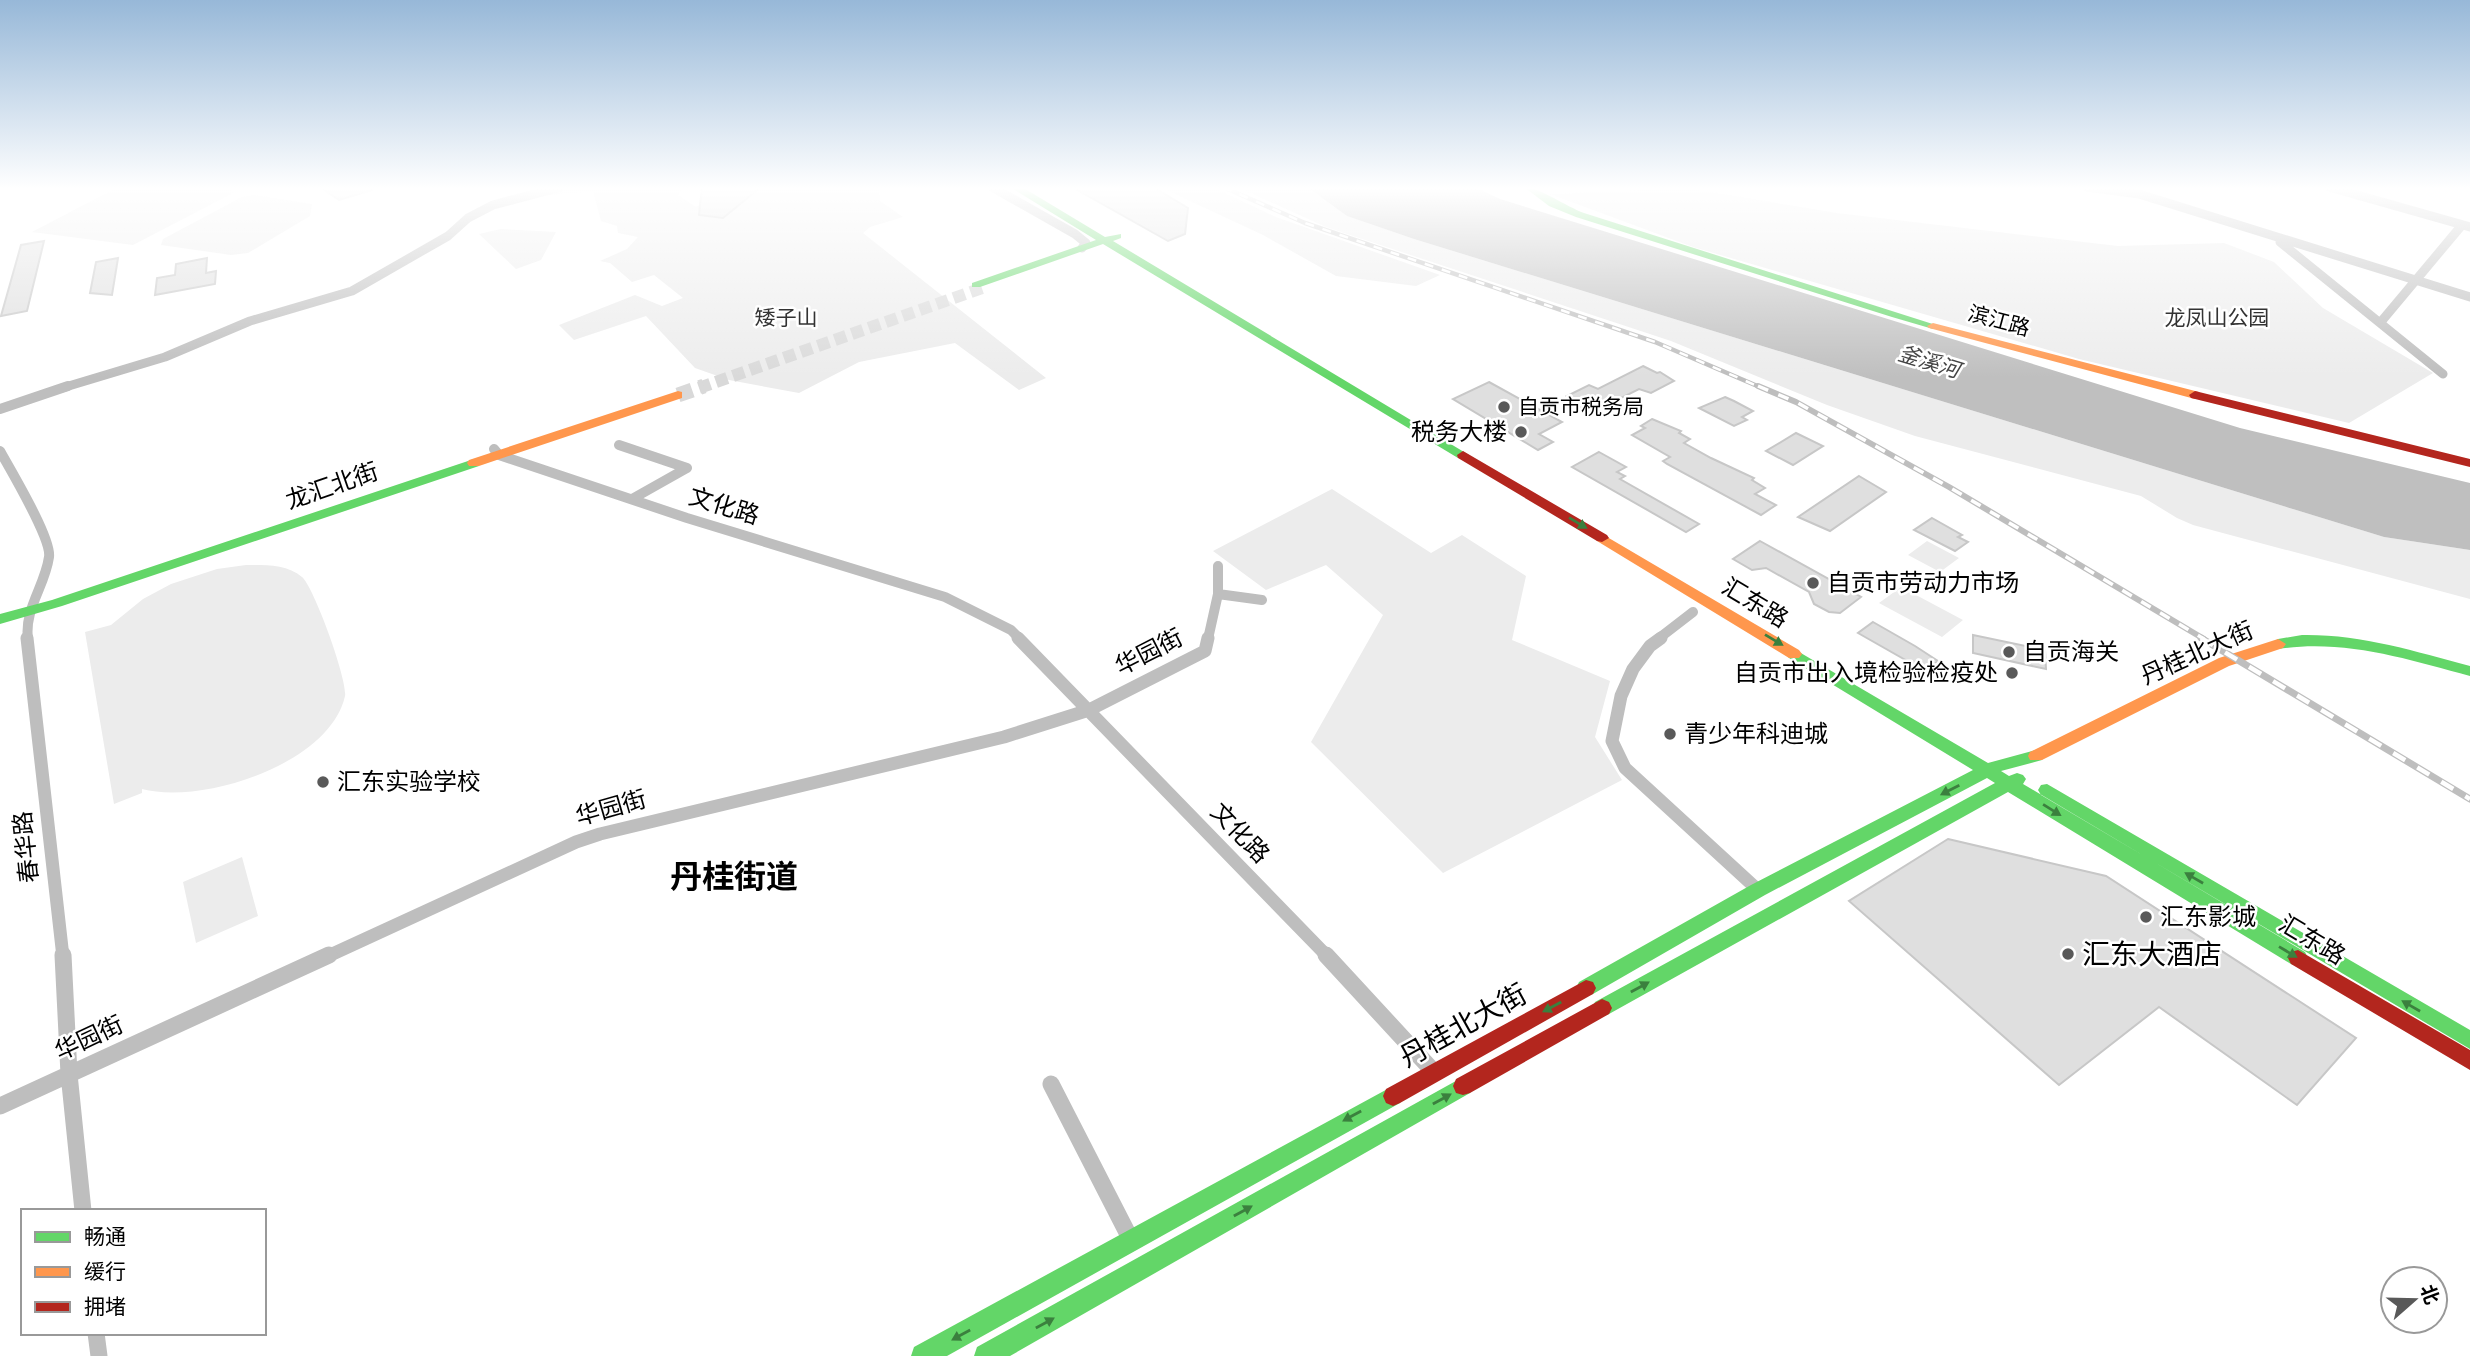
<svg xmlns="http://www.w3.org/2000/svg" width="2470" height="1356" font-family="Mulish,'Noto Sans SC',sans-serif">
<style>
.green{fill:#ececec}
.water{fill:#bfbfbf}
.building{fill:#dfdfdf;stroke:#c7c7c7;stroke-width:2}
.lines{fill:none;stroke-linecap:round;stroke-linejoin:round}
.secondary-tunnel-far1{stroke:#d9d9d9;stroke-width:12;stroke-dasharray:12 6;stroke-linecap:butt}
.secondary-tunnel{stroke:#d9d9d9;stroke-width:15;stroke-dasharray:15 8;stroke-linecap:butt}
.street-far3{stroke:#bebebe;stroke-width:9}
.street-far2{stroke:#bebebe;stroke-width:10}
.street-far1{stroke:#bebebe;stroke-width:13}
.street{stroke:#bebebe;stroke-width:17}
.fast{fill:#63d668;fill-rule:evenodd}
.slow{fill:#ff974d;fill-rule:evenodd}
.jam{fill:#b3261e;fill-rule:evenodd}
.rail-far2-casing{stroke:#bebebe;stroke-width:4.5}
.rail-far1-casing{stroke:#bebebe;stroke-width:6}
.rail-casing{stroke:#bebebe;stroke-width:7}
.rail-far2{stroke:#fff;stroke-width:2.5;stroke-dasharray:9;stroke-linecap:butt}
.rail-far1{stroke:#fff;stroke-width:3.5;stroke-dasharray:11;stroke-linecap:butt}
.rail{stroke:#fff;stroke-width:4.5;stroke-dasharray:14;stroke-linecap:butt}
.oneway{fill:#3b803e}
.poi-dot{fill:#595959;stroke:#fff;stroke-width:2.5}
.labels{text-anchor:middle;stroke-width:5;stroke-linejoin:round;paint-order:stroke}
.far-park-label{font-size:21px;fill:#333;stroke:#fff}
.far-street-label{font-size:21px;fill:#000;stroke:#fff}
.far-water-label{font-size:21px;font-style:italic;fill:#444;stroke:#fff}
.far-poi-label{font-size:21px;fill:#000;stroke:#fff;text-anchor:start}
.poi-label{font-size:24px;fill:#000;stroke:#fff;text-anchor:start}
.street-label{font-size:24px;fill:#000;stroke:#fff}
.near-poi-label{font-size:28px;fill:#000;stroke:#fff;text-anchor:start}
.near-street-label{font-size:28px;fill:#000;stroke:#fff}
.district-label{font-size:32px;font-weight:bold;fill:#000;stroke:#fff}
</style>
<rect width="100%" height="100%" fill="#fff"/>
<path class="green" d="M118 187H212L237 191 133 245 32 232Z
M570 187H684L678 195 696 207 726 187H811L815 189 879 187 880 201 903 217 870 227 863 233 1046 378 1019 390 955 343 859 362 799 393 729 380 695 368 646 316 574 340 559 325 635 295 662 306 683 298 654 275 632 282 610 263 600 261 627 249 638 237 618 233 617 226 601 221 593 191 537 196Z
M1160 187H1212L1276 217 1440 275 1416 286 1336 276 1263 235Z
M1237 187H1307L1347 216 1414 239 2384 537 2470 550V599L2193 525 2177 518 2141 496 1915 436 1827 405 1671 341 1326 227Z
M1687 188 1837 213 2118 246 2224 243 2274 262 2323 308 2433 373 2349 423 2079 359 1693 247 1550 194Z
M254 195 312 204 310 216 248 253 231 255 161 245 163 239 242 197Z
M501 229 556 232 541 260 516 269 479 234Z
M1332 489 1431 553 1462 535 1526 576 1512 640 1610 681 1595 737 1622 780 1443 873 1311 742 1383 615 1326 565 1266 590 1213 551Z
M1927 541 1959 558 1940 572 1908 555Z
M246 565C265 565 287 564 302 577 314 587 348 681 345 696 330 764 202 805 142 789V793L114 804 85 632 111 625 143 599 171 584 217 569Z
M1901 587 1963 620 1942 637 1879 603Z
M242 857 258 916 196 943 183 882Z"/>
<path class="water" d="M1307 187H1475L1500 199 2240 428 2470 483V550L2384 537 1414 239 1347 216Z"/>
<path class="building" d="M320 187H371L372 190 339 200Z
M702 187H761L723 218 699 215Z
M1072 187H1153L1188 208 1185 234 1168 241Z
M44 241 27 311 1 316 21 245Z
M118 258 112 295 90 293 96 262Z
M207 258 206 273 216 271 215 284 155 295 157 278 175 275 176 264Z
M1643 366 1657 373 1660 372 1674 381 1651 393 1639 389 1591 413 1577 406 1582 403 1567 396 1589 385 1598 389Z
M1489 382 1562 422 1539 434 1553 442 1538 450 1453 399Z
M1725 397 1734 401 1753 411 1742 417 1747 420 1734 426 1699 408Z
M1652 419 1681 431 1679 433 1690 439 1684 443 1711 458 1754 478 1752 480 1765 488 1755 494 1776 505 1761 515 1667 464 1663 461 1670 457 1632 435 1645 428 1641 426Z
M1796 433 1823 446 1793 465 1766 451Z
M1599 452 1626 467 1617 472 1625 476 1620 479 1699 524 1686 532 1572 467Z
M1859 476 1886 492 1830 531 1798 517Z
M1932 518 1962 535 1958 537 1968 542 1955 551 1914 530Z
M1760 541 1861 597 1840 613 1829 612 1814 604 1809 592 1766 568 1752 570 1733 559Z
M1873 622 1915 646 1938 661 1925 671 1858 633Z
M1973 635 2045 650 2046 669 1973 653Z
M1948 839 2106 876 2356 1038 2297 1105 2159 1007 2059 1085 1849 901Z"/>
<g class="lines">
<path class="secondary-tunnel-far1" d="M699 388 982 288"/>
<path class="secondary-tunnel" d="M678 395 704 386"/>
<path class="street-far3" d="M992 187 1075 234 1086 243 1082 248
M2087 187 2139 194 2470 297
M2329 187 2470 227
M2280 242 2443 374
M2380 323 2462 225
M62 388 165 357 250 321 352 291 448 236 468 218 493 205 561 187"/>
<path class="street-far2" d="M0 409 68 386
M619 445 687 468
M494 449 499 455 687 518 945 597 1011 630 1020 639
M0 451C11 471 52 539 49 557 45 586 24 609 28 639
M632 499 687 468
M1218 566V594L1262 600
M1208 639 1218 594
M1658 639 1693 612"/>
<path class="street-far1" d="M27 638 63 957
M1018 638 1328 957
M1661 638 1650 646 1633 669 1621 696 1612 741 1625 768 1758 890
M326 957 576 842 600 834 1004 737 1089 710 1205 651 1208 638"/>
<path class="street" d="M63 955 69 1074 83 1211
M1326 955 1433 1071
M1051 1084 1131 1240
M0 1106 329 955
M96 1333 99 1356"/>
<path class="fast" d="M1010 187H1022L1105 237 1121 234V238L1113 241 1469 455 1468 458H1458L1103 244 980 287H972V283L1096 240Z
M1524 187C1539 187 1567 207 1584 213L1939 326 1933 329 1892 317 1576 217 1549 206Z
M474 459 479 460V466L62 606 0 624V614L52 600Z
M2302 635C2360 634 2414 651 2470 666V676C2406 659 2345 639 2278 649L2270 644 2278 639Z
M1794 649 1988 763 2036 750 2042 752 2044 756 2042 760 2001 771 2009 776 2017 773 2023 775 2026 779 2023 784 2305 952 2308 958 2305 964 2298 966 2291 964 2008 792 1609 1014 1602 1017 1595 1014 1592 1008 1595 1002 1995 783 1987 778 1765 895 1593 994 1586 996 1579 994 1576 988 1579 982 1751 885 1973 770 1789 658 1786 654 1789 650Z
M2047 784 2470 1030V1049L2041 795 2038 790 2041 785Z
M1463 1077 1470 1079 1473 1086 1470 1093 1010 1356H974L977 1347Z
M1393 1086 1400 1089 1403 1096 1400 1103 947 1356H911L914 1347Z"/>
<path class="slow" d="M1933 323 2199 392 2201 395 2195 399 1929 328 1927 326Z
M678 391 682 392V398L479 466H469L467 463 469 460Z
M1602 534 1799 650 1802 654 1799 658H1789L1597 541 1595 538 1597 535Z
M2278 639 2286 644 2283 648 2229 666 2042 760H2030L2028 756 2030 752 2219 658Z"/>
<path class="jam" d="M2195 391 2470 459V467L2191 398 2189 395Z
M1463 451 1607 535 1609 538 1602 542 1597 541 1458 458 1457 455Z
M2298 950 2470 1050V1070L2291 964 2288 958 2291 952Z
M1586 980 1593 982 1596 988 1593 994 1400 1103 1393 1106 1386 1103 1383 1096 1386 1089Z
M1602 999 1609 1002 1612 1008 1609 1014 1470 1093 1463 1095 1456 1093 1453 1086 1456 1079Z"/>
<g class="rail-far2-casing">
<path id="rail-far2" d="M1223 187 1305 223 1655 342 1762 388"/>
</g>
<g class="rail-far1-casing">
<path id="rail-far1" d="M1758 386 1796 402 1949 487 2204 639"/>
</g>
<g class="rail-casing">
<path id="rail" d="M2201 638 2470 799"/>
</g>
<use href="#rail-far2" class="rail-far2"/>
<use href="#rail-far1" class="rail-far1"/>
<use href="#rail" class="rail"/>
</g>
<defs><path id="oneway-solid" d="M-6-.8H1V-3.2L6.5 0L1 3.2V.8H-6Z" transform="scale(1.75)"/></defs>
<g class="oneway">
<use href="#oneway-solid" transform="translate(1578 523) rotate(31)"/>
<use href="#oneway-solid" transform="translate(1774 640) rotate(31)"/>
<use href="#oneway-solid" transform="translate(1950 790) rotate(153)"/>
<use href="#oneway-solid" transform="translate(2052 810) rotate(32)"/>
<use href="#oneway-solid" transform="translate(2194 878) rotate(-150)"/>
<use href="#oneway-solid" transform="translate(2288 952) rotate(31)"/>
<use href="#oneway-solid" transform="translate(1640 987) rotate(-29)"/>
<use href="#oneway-solid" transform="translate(2411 1006) rotate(-150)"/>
<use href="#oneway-solid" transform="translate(1552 1007) rotate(152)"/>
<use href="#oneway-solid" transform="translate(1442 1099) rotate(-29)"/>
<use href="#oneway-solid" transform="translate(1352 1116) rotate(151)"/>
<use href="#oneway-solid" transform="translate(1243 1211) rotate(-29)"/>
<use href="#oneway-solid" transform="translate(1045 1323) rotate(-29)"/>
<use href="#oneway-solid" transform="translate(961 1335) rotate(151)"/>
</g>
<linearGradient id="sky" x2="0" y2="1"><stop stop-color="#97b8d8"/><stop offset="0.5" stop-color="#fff"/><stop offset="1" stop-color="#fff" stop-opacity="0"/></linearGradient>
<rect width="2470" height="377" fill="url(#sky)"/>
<g class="poi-dot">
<circle cx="1504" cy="407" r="7"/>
<circle cx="1521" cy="432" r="7"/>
<circle cx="1813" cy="583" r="7"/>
<circle cx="2009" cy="652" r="7"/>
<circle cx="2012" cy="673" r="7"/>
<circle cx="1670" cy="734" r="7"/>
<circle cx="323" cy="782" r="7"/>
<circle cx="2146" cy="917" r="7"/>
<circle cx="2068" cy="954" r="7"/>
</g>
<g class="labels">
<g class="far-park-label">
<text x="786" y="325">矮子山</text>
<text x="2217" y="325">龙凤山公园</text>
</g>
<g class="far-street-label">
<text transform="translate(1999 321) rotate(15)" y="7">滨江路</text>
</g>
<g class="far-water-label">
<text transform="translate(1929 362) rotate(17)" y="7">釜溪河</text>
</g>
<g class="far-poi-label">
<text x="1518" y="414">自贡市税务局</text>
</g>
<g class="poi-label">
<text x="1507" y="440" text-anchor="end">税务大楼</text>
<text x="1827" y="591">自贡市劳动力市场</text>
<text x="2023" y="660">自贡海关</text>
<text x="1998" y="681" text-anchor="end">自贡市出入境检验检疫处</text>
<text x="1684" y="742">青少年科迪城</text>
<text x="337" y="790">汇东实验学校</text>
<text x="2160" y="925">汇东影城</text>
</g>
<g class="street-label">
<text transform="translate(332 486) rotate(-19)" y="8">龙汇北街</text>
<text transform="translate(724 506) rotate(17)" y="8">文化路</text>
<text transform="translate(1755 603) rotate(31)" y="8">汇东路</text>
<text transform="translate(1149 652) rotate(-27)" y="8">华园街</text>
<text transform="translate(2197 653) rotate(-24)" y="8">丹桂北大街</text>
<text transform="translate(611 808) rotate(-16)" y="8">华园街</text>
<text transform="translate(1240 833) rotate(46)" y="8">文化路</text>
<text transform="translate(26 847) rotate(-96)" y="8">春华路</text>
<text transform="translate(2312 940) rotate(31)" y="8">汇东路</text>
<text transform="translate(89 1038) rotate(-25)" y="8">华园街</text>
</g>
<g class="near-poi-label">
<text x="2082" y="964">汇东大酒店</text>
</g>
<g class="near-street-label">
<text transform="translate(1463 1025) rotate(-29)" y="10">丹桂北大街</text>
</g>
<g class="district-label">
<text x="734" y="888">丹桂街道</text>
</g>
</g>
<rect x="21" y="1209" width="245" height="126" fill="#ffffff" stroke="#999999" stroke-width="2"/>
<rect x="35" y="1232" width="35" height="10" fill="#63d668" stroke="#999999" stroke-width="2"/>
<text x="84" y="1244" font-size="21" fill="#000000">畅通</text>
<rect x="35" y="1267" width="35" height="10" fill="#ff974d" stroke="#999999" stroke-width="2"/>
<text x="84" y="1279" font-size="21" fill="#000000">缓行</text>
<rect x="35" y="1302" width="35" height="10" fill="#b3261e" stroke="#999999" stroke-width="2"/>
<text x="84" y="1314" font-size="21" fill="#000000">拥堵</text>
<g transform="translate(2414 1300) rotate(70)"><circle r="33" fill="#ffffff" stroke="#999999" stroke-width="2"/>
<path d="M0-5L12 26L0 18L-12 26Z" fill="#595959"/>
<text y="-10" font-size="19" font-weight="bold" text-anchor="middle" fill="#000000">北</text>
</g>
</svg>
